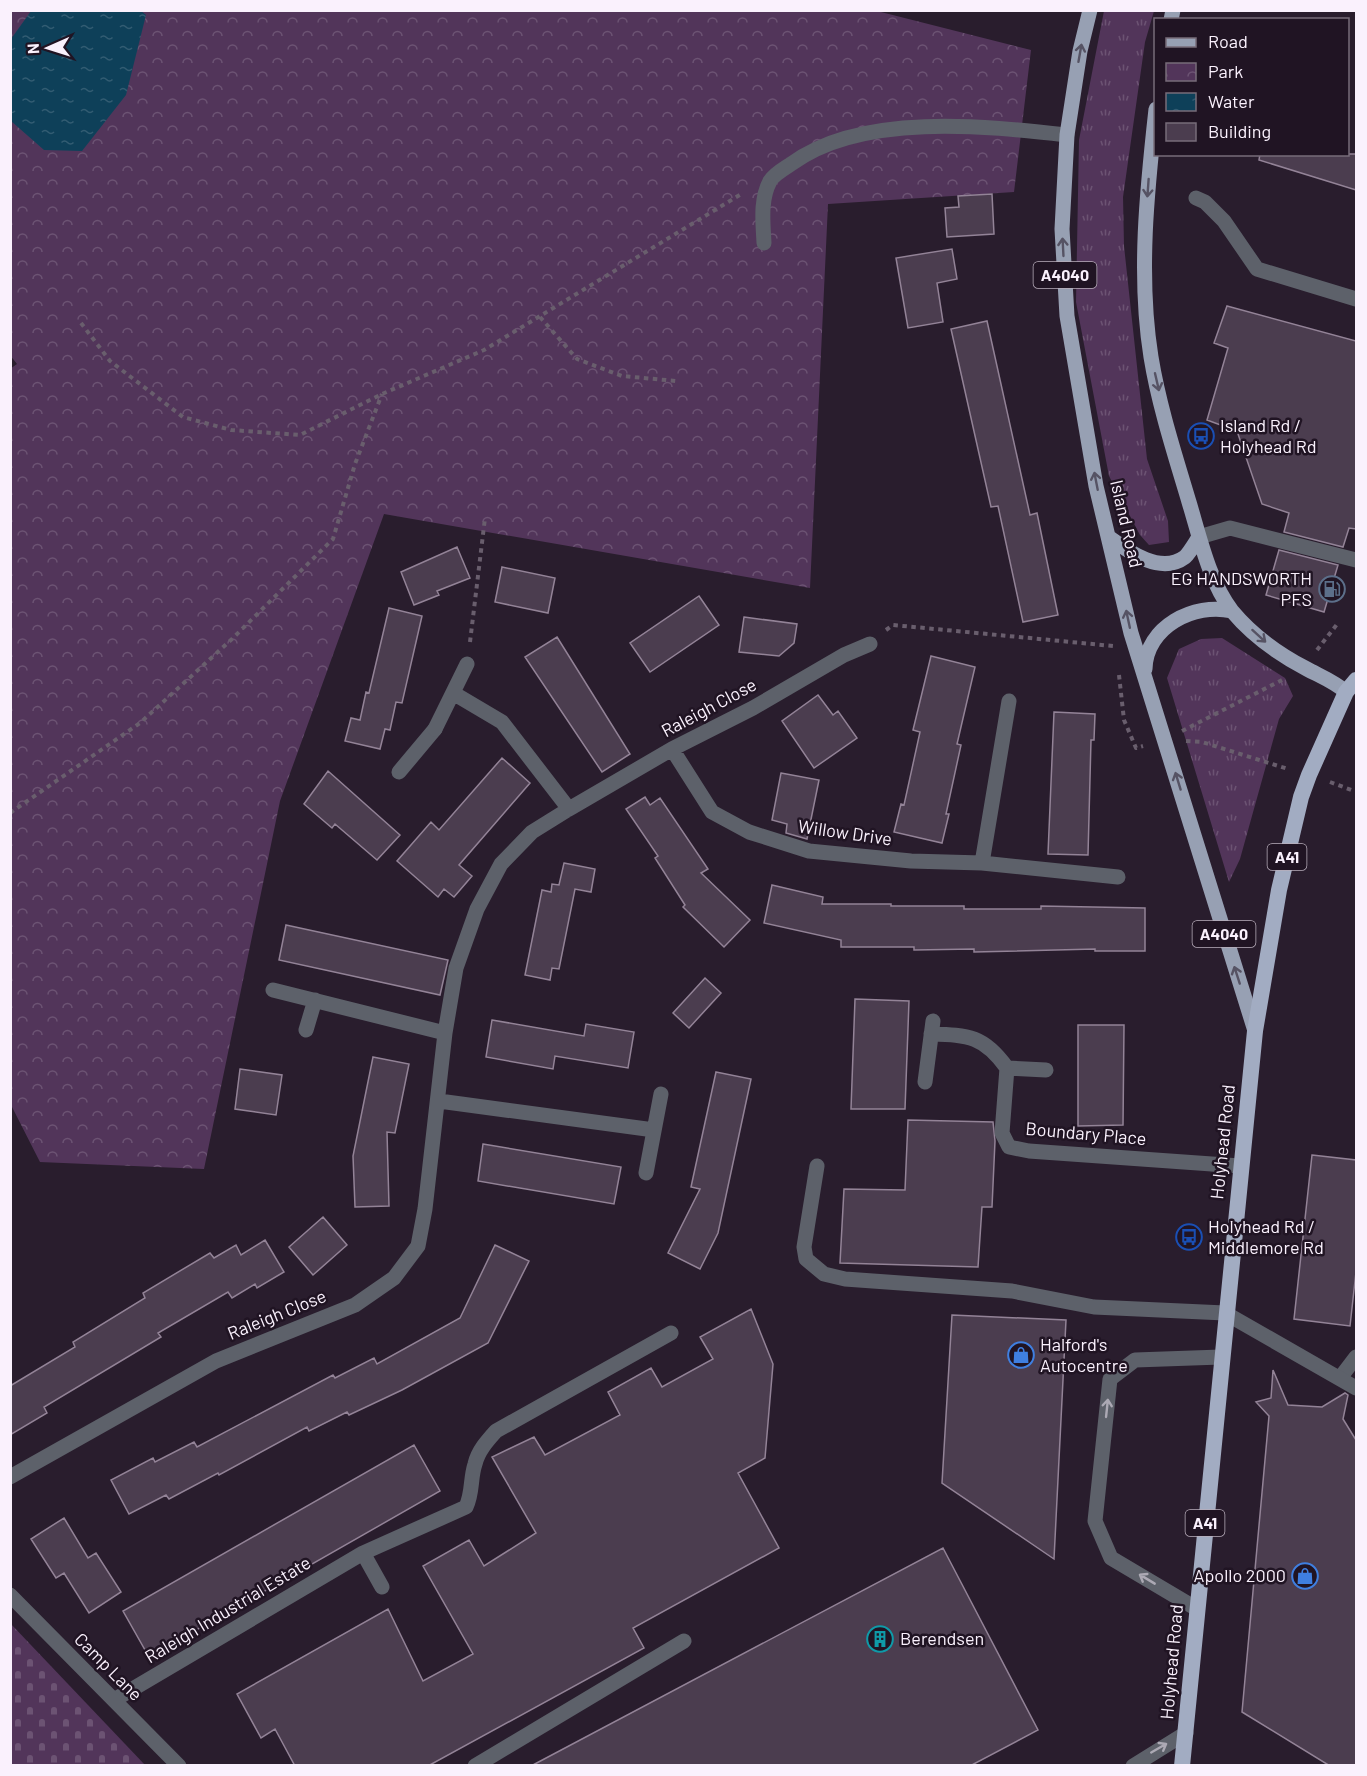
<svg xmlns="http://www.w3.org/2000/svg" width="1367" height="1776" font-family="Barlow,sans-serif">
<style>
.grass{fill:url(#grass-tufts)}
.cemetery{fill:url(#cemetery-stones)}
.park{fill:url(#park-crowns)}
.water{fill:url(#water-ripples)}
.building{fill:#4b3d4f;stroke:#938397;stroke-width:1.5}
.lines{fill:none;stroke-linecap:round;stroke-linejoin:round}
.path{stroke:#695e6d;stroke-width:4;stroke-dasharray:4.5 4.5;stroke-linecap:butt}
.service{stroke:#5d616a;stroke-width:15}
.minor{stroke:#5d616a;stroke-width:15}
.tertiary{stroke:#5d616a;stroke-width:15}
.primary{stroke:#97a0b3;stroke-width:15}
.trunk{stroke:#a2acc2;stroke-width:16}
.oneway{stroke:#565364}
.oneway2{stroke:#aca9b4}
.labels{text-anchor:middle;stroke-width:5;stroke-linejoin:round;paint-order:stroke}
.shield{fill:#201423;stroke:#b9afbc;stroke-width:1.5}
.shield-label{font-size:16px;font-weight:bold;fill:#faf1fd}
.poi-label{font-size:18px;fill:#faf1fd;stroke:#201423;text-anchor:start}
.street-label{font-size:18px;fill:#faf1fd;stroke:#201423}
</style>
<defs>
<pattern id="grass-tufts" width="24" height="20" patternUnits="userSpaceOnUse" patternTransform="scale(1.5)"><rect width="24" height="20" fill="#52355a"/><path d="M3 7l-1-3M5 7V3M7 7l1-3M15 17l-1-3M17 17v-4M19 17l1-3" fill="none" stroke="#6c5373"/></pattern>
<pattern id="cemetery-stones" width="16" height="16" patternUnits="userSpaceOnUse" patternTransform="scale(1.5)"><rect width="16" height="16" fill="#52355a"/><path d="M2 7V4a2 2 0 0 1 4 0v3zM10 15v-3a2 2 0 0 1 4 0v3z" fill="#6c5373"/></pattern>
<pattern id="park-crowns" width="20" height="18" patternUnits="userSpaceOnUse" patternTransform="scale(1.5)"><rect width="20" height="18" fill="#52355a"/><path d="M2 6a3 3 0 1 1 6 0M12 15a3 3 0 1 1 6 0" fill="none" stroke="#6c5373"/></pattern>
<pattern id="water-ripples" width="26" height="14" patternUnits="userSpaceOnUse" patternTransform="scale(1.5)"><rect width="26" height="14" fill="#0e4059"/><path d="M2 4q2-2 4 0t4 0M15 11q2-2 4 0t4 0" fill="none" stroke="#325c72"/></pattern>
</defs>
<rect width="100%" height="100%" fill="#291d2d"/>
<path class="grass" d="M1104 11H1154L1145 42 1123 197 1124 246 1147 459 1168 521 1169 542 1149 545 1140 535 1109 476 1076 302 1079 140Z
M1222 638 1285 678 1293 696 1279 719 1240 859 1229 882 1167 678 1179 649 1201 639Z"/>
<path class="cemetery" d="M10 1623 145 1765H11Z"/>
<path class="park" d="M873 10 1031 50 1014 192 828 204 810 588 384 514 280 801 204 1169 40 1162 11 1105 10 369 17 364 10 355 11 11Z"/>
<path class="water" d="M140 10 146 15 126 95 82 151 44 150 11 121V39L31 11Z"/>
<path class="building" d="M1260 154H1356V190L1259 160Z
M992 194 994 234 947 237 945 208 959 207 958 196Z
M952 249 957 279 937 283 943 322 908 328 896 258Z
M1227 306 1356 341V529L1349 528 1343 547 1284 532 1289 513 1262 504 1237 431 1207 420 1228 348 1214 343Z
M987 321 1030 515 1037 513 1058 615 1023 622 998 506 991 507 951 329Z
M457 547 470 578 437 591 439 595 414 605 401 572Z
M1279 550 1338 565 1324 612 1266 595Z
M502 567 555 578 548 613 495 602Z
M699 596 719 625 650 672 630 643Z
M389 608 422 616 402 703 396 702 390 730 385 729 380 749 345 741 351 718 360 720 366 692 369 693Z
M744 617 797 624 794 643 779 656 739 652Z
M557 637 630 754 602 772 525 657Z
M931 656 975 667 957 744 961 745 946 814H949L942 843 894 832 901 804 904 805 920 732 913 730Z
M818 695 833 715 838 711 857 738 814 768 782 721Z
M1054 712 1095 714 1094 740H1091L1088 855 1048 854Z
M502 758 530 783 459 865 472 876 454 897 444 889 438 897 397 861 431 822 439 830Z
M328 771 400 835 377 860 335 824 332 828 304 804Z
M781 773 819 780 807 839 786 833 787 824 772 820Z
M645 797 650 805 660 798 708 869 701 873 750 920 724 947 683 907 685 905 655 858 658 856 626 809Z
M564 863 595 869 591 892 575 889 559 969 552 968 550 980 525 975 542 890 551 892 552 884 559 885Z
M772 885 823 897 822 904H891V906H964V909H1041V906L1145 908V951H1095V949L974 952V949L914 950V947H841V940L764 923Z
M286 925 448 960 440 995 279 960Z
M705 978 721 993 689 1028 673 1013Z
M855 999 909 1001 905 1109H851Z
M492 1020 584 1036 586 1024 634 1032 628 1068 555 1056 553 1069 486 1057Z
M1078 1025H1124L1123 1125 1078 1126Z
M373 1057 409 1064 395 1133 387 1132 389 1206 355 1207 353 1156Z
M240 1069 282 1075 276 1115 235 1109Z
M716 1072 751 1079 718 1233 700 1269 668 1253 700 1189 691 1187Z
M908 1120 993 1122 995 1141 992 1207H982L978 1267 840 1263 844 1189 905 1190Z
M483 1144 621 1167 614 1204 478 1181Z
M1312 1155 1356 1160V1272L1350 1326 1294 1319Z
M323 1217 347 1245 313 1275 289 1247Z
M265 1240 284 1272 257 1288 255 1284 232 1298 228 1292 158 1333 161 1337 44 1407 47 1413 10 1435V1386L75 1347 73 1342 145 1298 143 1293 210 1253 214 1258 236 1245 241 1255Z
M495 1245 529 1261 488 1343 402 1390 349 1415 347 1412 309 1431 307 1427 219 1475 218 1473 169 1499 166 1495 129 1514 111 1480 153 1458 155 1462 194 1442 197 1447 333 1375 335 1378 374 1358 377 1364 460 1318Z
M751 1309 773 1364 765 1458 738 1473 779 1548 633 1628 644 1648 428 1766H295L275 1729 261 1738 237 1694 388 1609 423 1681 473 1654 423 1566 469 1540 484 1566 536 1533 492 1457 534 1437 545 1455 620 1415 608 1392 651 1368 662 1387 713 1359 700 1337Z
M952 1315 1066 1320 1054 1559 942 1483Z
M1273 1370 1288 1405 1322 1407 1345 1393 1348 1395 1343 1419 1356 1440V1766H1330L1242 1712 1269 1416 1256 1402 1271 1398Z
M414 1445 440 1491 149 1657 123 1611Z
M64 1518 88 1558 96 1553 121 1592 89 1613 64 1573 56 1578 31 1539Z
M943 1548 1038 1730 970 1766H531Z"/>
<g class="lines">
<path class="path" d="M540 317 577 359 622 376 676 381
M81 323 110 361 183 417 231 430 300 435 382 394 484 350 743 193
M886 630 893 625 1113 646
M470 642 485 518
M1317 650 1338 623
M1119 675 1124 720 1136 748 1143 746
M1182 731 1282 680
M1186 741 1202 742 1288 769
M1330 782 1354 791
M10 813 140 723 232 639 333 539 355 464 382 394"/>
<path class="service" d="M1196 198 1205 202 1224 221 1257 269 1356 299
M764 243C763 222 760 200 770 181 774 174 785 168 791 164 861 112 986 126 1067 135
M1199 537 1230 528 1356 560
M399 772 435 729
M817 1166 804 1247 806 1259 824 1274 845 1279 1012 1291 1094 1307 1225 1313
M363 1553 382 1587
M1197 1609 1111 1558 1095 1521 1110 1379 1135 1360 1221 1357
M114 1700 363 1553 466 1507C473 1492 470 1479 475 1464 478 1451 487 1441 496 1431L671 1333
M475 1766 684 1641"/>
<path class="minor" d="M453 693 502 722 569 809
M435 729 467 664
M672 749 712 812 749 832 809 851 911 861 982 863 1118 877
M982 863 1009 701
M273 990 445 1033
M306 1030 315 1000
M931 1034C969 1035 984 1036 1007 1068L1046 1070
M1007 1068 1002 1133 1009 1147 1029 1151 1240 1166
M925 1082 933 1021
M439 1101 654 1130
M646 1173 661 1094
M1340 1378 1356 1357
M10 1477 216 1361 355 1305 394 1278 418 1246 425 1209 445 1033 456 968 477 909 501 864 532 832 569 809 672 749 753 708 844 655 870 644
M10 1595 179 1766"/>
<path class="tertiary" d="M1225 1313 1356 1388
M1133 1766 1186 1733"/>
<path class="primary" d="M1090 10 1080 51 1067 135 1062 229 1067 316 1096 486 1131 633 1255 1031
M1171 20 1173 10
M1156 109C1147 190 1138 276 1151 357 1159 406 1175 455 1189 502 1200 538 1209 581 1232 611 1252 635 1280 655 1307 669 1320 676 1335 682 1346 692
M1110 538C1129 552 1161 575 1185 557 1190 552 1195 543 1199 537
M1145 669C1146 627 1194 602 1232 611"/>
<path class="trunk" d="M1182 1766 1255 1031 1279 890 1301 797 1309 775 1346 692 1356 680"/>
</g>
<defs><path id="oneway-shaft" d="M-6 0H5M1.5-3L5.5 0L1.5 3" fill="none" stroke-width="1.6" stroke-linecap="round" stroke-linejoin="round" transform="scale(1.5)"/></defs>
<g class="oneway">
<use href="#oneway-shaft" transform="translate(1080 53) rotate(-80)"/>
<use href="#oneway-shaft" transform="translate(1148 188) rotate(94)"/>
<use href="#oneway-shaft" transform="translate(1063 247) rotate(-93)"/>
<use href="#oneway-shaft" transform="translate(1157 382) rotate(77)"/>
<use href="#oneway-shaft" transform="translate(1096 481) rotate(-101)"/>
<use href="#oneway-shaft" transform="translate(1128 619) rotate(-102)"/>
<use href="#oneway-shaft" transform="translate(1259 636) rotate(42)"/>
<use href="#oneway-shaft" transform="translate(1178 781) rotate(-107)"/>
<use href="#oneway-shaft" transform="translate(1237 975) rotate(-108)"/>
</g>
<g class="oneway2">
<use href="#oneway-shaft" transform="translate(1107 1408) rotate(-84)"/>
<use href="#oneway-shaft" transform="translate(1147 1579) rotate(-149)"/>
<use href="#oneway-shaft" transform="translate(1159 1748) rotate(-30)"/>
</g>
<defs>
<g id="bus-ring" transform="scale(1.35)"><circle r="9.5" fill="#201423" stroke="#1a4fb4" stroke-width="1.5"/><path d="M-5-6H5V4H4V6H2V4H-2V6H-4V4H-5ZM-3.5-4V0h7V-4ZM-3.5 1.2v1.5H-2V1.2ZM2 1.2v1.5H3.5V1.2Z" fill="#1a4fb4"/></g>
<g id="fuel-ring" transform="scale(1.35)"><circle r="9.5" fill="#201423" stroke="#5c6f8a" stroke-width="1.5"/><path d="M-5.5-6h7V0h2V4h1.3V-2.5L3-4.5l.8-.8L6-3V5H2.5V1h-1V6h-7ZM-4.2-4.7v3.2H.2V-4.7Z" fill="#5c6f8a"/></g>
<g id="shop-ring" transform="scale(1.35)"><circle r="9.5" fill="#201423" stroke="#3f7fe0" stroke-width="1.5"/><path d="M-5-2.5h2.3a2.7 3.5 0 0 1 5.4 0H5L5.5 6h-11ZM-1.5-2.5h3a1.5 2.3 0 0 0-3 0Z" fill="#3f7fe0"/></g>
<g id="building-ring" transform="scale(1.35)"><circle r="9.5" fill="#201423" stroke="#0f9aa8" stroke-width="1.5"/><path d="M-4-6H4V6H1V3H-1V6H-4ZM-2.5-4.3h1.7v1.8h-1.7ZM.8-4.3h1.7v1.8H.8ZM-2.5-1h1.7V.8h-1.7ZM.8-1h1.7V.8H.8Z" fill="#0f9aa8"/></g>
</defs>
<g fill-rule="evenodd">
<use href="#bus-ring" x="1201" y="436"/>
<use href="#fuel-ring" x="1332" y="589"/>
<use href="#bus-ring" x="1189" y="1237"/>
<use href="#shop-ring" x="1021" y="1355"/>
<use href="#shop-ring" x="1305" y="1576"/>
<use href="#building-ring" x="880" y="1639"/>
</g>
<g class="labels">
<g class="shield">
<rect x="1033.5" y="262" width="63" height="26" rx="4.5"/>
<rect x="1267.5" y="844" width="39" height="26" rx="4.5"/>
<rect x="1192.5" y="921" width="63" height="26" rx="4.5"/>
<rect x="1185.5" y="1510" width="39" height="26" rx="4.5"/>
</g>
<g class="shield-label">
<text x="1065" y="281">A4040</text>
<text x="1287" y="863">A41</text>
<text x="1224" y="940">A4040</text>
<text x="1205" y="1529">A41</text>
</g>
<g class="poi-label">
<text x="1220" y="432">Island Rd /<tspan x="1220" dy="21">Holyhead Rd</tspan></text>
<text x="1312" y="585" text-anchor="end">EG HANDSWORTH<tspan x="1312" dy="21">PFS</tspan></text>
<text x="1208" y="1233">Holyhead Rd /<tspan x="1208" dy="21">Middlemore Rd</tspan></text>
<text x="1040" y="1351">Halford's<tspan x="1040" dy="21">Autocentre</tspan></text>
<text x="1286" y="1582" text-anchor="end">Apollo 2000</text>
<text x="900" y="1645">Berendsen</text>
</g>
<g class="street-label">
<text transform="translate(1126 524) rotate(77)" y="6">Island Road</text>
<text transform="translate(709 708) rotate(-28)" y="6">Raleigh Close</text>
<text transform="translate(845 833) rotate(8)" y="6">Willow Drive</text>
<text transform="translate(1086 1134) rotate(5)" y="6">Boundary Place</text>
<text transform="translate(1223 1142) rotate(-84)" y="6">Holyhead Road</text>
<text transform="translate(277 1315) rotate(-22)" y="6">Raleigh Close</text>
<text transform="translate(228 1610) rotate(-31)" y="6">Raleigh Industrial Estate</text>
<text transform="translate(1172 1662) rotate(-85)" y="6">Holyhead Road</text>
<text transform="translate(108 1667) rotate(45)" y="6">Camp Lane</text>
</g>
</g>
<rect width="1367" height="1776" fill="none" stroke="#faf1fd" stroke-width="24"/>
<rect x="1154" y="18" width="195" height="138" fill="#201423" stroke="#776c7a" stroke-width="1.5"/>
<rect x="1166" y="38" width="30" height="9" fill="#97a0b3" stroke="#776c7a" stroke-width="1.5"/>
<text x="1208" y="48" font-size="18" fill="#faf1fd">Road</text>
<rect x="1166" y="63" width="30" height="18" fill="url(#park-crowns)" stroke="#776c7a" stroke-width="1.5"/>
<text x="1208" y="78" font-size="18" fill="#faf1fd">Park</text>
<rect x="1166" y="93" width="30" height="18" fill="url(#water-ripples)" stroke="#776c7a" stroke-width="1.5"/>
<text x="1208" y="108" font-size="18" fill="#faf1fd">Water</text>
<rect x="1166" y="123" width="30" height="18" fill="#4b3d4f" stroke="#776c7a" stroke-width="1.5"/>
<text x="1208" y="138" font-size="18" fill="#faf1fd">Building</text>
<g transform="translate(48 48) rotate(267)" stroke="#201423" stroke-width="4.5" paint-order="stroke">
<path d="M0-4.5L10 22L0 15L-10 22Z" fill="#faf1fd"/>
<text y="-9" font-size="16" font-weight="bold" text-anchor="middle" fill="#faf1fd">N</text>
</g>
</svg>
